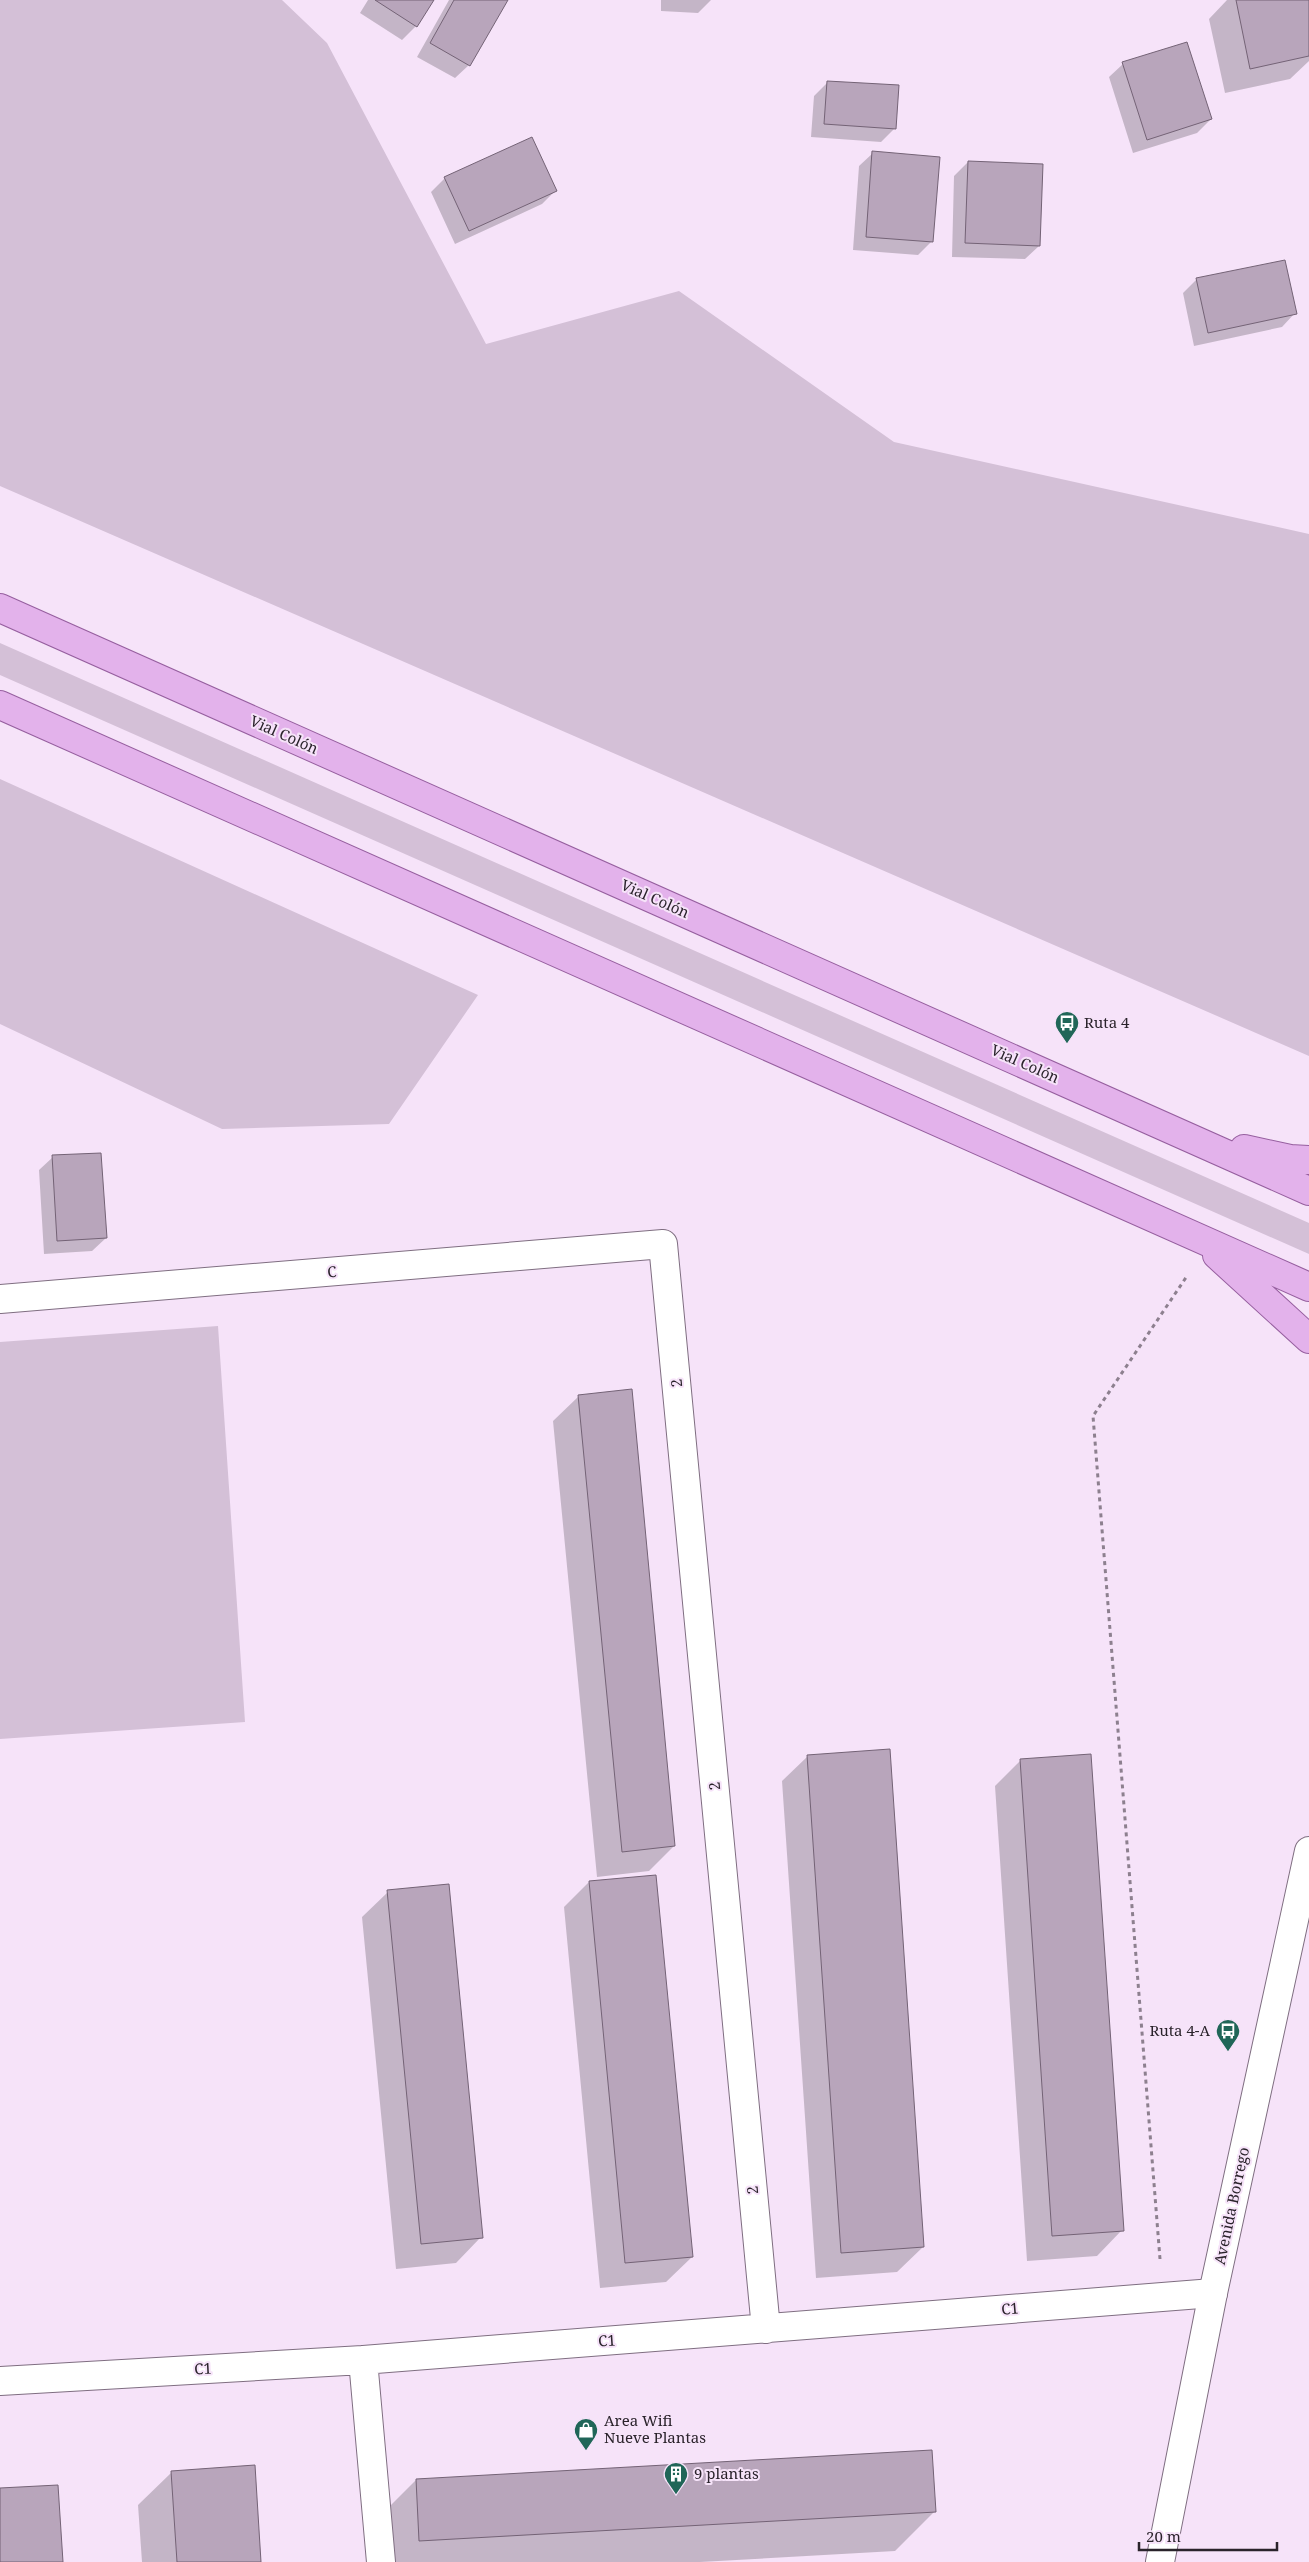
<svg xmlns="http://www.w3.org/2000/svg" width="1309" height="2562" font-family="'Noto Serif',serif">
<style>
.green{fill:#d4c0d7}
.shadow{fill:#0003}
.building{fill:#b8a5bb;stroke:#746376}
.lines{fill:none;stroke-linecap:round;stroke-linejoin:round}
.minor-casing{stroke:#7f6e81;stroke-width:30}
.tertiary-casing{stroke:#7f6e81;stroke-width:30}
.primary-casing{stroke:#965f9f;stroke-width:30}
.path{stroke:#8d808f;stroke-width:3;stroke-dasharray:4 4;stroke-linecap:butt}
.minor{stroke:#fff;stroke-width:28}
.tertiary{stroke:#fff;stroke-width:28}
.primary{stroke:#e3b2eb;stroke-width:28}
.labels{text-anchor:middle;stroke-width:4;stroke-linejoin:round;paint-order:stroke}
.street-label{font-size:15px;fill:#2a232b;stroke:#f6e3f9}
.poi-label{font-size:15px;fill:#2a232b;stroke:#f6e3f9;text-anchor:start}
</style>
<rect width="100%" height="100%" fill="#f6e3f9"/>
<path class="green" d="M0 0H282L327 43 486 344 679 291 894 442 1309 534V1056L0 486Z
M0 643 1309 1223V1254L0 675Z
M0 779 478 995 389 1124 222 1129 0 1024Z
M218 1326 245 1722 0 1739V1342Z"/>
<path class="shadow" d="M368 0H433L416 26 402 40 360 13Z
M449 0H507L469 65 455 78 417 57Z
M661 0H711L698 13 661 11Z
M1227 0H1309V61L1290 79 1225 93 1209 19Z
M1123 64 1211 119 1197 133 1133 153 1109 77Z
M828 82 895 128 881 142 811 137 814 96Z
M873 153 932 241 918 255 853 250 859 166Z
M968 162 1039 246 1025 259 952 257 954 176Z
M445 178 555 191 542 204 455 244 431 192Z
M1197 279 1295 313 1282 327 1194 346 1183 293Z
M53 1157 106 1238 92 1251 44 1254 39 1170Z
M579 1396 674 1846 649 1871 597 1877 553 1421Z
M808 1756 923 2247 897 2272 816 2278 782 1781Z
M1021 1760 1122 2230 1097 2256 1027 2261 995 1786Z
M589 1882 692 2257 666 2282 600 2288 564 1907Z
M388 1892 481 2237 456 2263 396 2269 362 1917Z
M172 2472 260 2562H142L138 2505Z
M416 2480 935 2511 895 2551 700 2562H379L376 2520Z"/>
<path class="building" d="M375 0H434L417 27Z
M454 0H508L470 66 430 43Z
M1236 0H1309V56L1250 69Z
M1187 42 1212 119 1147 140 1122 62Z
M827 81 899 85 896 129 824 124Z
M532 137 557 191 469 231 444 177Z
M872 151 940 157 933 242 866 237Z
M968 161 1043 164 1040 246 965 243Z
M1285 260 1297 314 1208 333 1196 278Z
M101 1153 107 1238 57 1241 52 1155Z
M632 1389 675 1846 622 1852 578 1395Z
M890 1749 924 2247 841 2253 807 1755Z
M1091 1754 1124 2231 1052 2236 1020 1759Z
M656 1875 693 2257 625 2263 589 1881Z
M449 1884 483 2238 421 2244 387 1890Z
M932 2450 936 2512 419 2541 416 2479Z
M255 2465 261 2562H177L171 2471Z
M58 2485 63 2562H0V2488Z"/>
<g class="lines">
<g class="minor-casing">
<path id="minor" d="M0 1299 663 1244 766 2329
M363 2360 381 2562
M0 2381 363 2360 1213 2293"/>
</g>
<g class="tertiary-casing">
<path id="tertiary" d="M1160 2562 1213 2293 1309 1851"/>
</g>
<g class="primary-casing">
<path id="primary" d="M0 608 1309 1191
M0 705 1309 1287
M1244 1149 1290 1159 1309 1160
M1217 1255 1309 1339"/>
</g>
<path class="path" d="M1160 2259 1093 1416 1187 1276"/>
<use href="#minor" class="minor"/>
<use href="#tertiary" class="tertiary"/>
<use href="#primary" class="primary"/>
</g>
<defs>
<g id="bus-pin" transform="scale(1.25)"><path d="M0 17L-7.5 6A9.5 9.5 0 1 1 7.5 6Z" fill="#206658" stroke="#f6e3f9"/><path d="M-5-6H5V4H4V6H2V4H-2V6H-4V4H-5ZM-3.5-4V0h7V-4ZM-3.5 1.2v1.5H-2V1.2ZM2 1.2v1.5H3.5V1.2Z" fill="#fff"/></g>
<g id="shop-pin" transform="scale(1.25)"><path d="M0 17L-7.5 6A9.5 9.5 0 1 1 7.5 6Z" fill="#206658" stroke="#f6e3f9"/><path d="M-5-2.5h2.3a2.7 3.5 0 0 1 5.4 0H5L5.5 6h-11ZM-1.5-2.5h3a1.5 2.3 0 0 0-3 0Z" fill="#fff"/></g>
<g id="building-pin" transform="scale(1.25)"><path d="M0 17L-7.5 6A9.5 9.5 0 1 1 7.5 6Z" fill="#206658" stroke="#f6e3f9"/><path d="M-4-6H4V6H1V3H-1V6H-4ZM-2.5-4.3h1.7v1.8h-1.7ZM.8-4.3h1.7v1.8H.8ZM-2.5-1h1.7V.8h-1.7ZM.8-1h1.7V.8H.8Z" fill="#fff"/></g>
</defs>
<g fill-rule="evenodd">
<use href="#bus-pin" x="1067" y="1023"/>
<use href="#bus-pin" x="1228" y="2031"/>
<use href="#shop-pin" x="586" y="2430"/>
<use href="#building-pin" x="676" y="2474"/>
</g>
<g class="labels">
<g class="street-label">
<text transform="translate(284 735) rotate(24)" y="5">Vial Colón</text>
<text transform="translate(655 899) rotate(24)" y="5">Vial Colón</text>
<text transform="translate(1025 1064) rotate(24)" y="5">Vial Colón</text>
<text transform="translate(332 1272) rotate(-5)" y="5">C</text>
<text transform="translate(677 1383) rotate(-95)" y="5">2</text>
<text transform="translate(715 1786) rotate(-95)" y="5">2</text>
<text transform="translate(753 2190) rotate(-95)" y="5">2</text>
<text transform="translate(1232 2206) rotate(-78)" y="5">Avenida Borrego</text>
<text transform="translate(1010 2309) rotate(-5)" y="5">C1</text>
<text transform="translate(607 2341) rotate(-4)" y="5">C1</text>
<text transform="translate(203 2369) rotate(-3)" y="5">C1</text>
</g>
<g class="poi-label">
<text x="1084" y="1028">Ruta 4</text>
<text x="1210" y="2036" text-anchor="end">Ruta 4-A</text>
<text x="604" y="2426">Area Wifi<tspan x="604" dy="17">Nueve Plantas</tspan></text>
<text x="694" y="2479">9 plantas</text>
</g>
</g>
<path d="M1139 2542v8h138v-8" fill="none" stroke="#2a232b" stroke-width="2.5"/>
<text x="1146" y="2542" font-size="15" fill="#2a232b" stroke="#f6e3f9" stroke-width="4" paint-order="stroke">20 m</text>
</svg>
